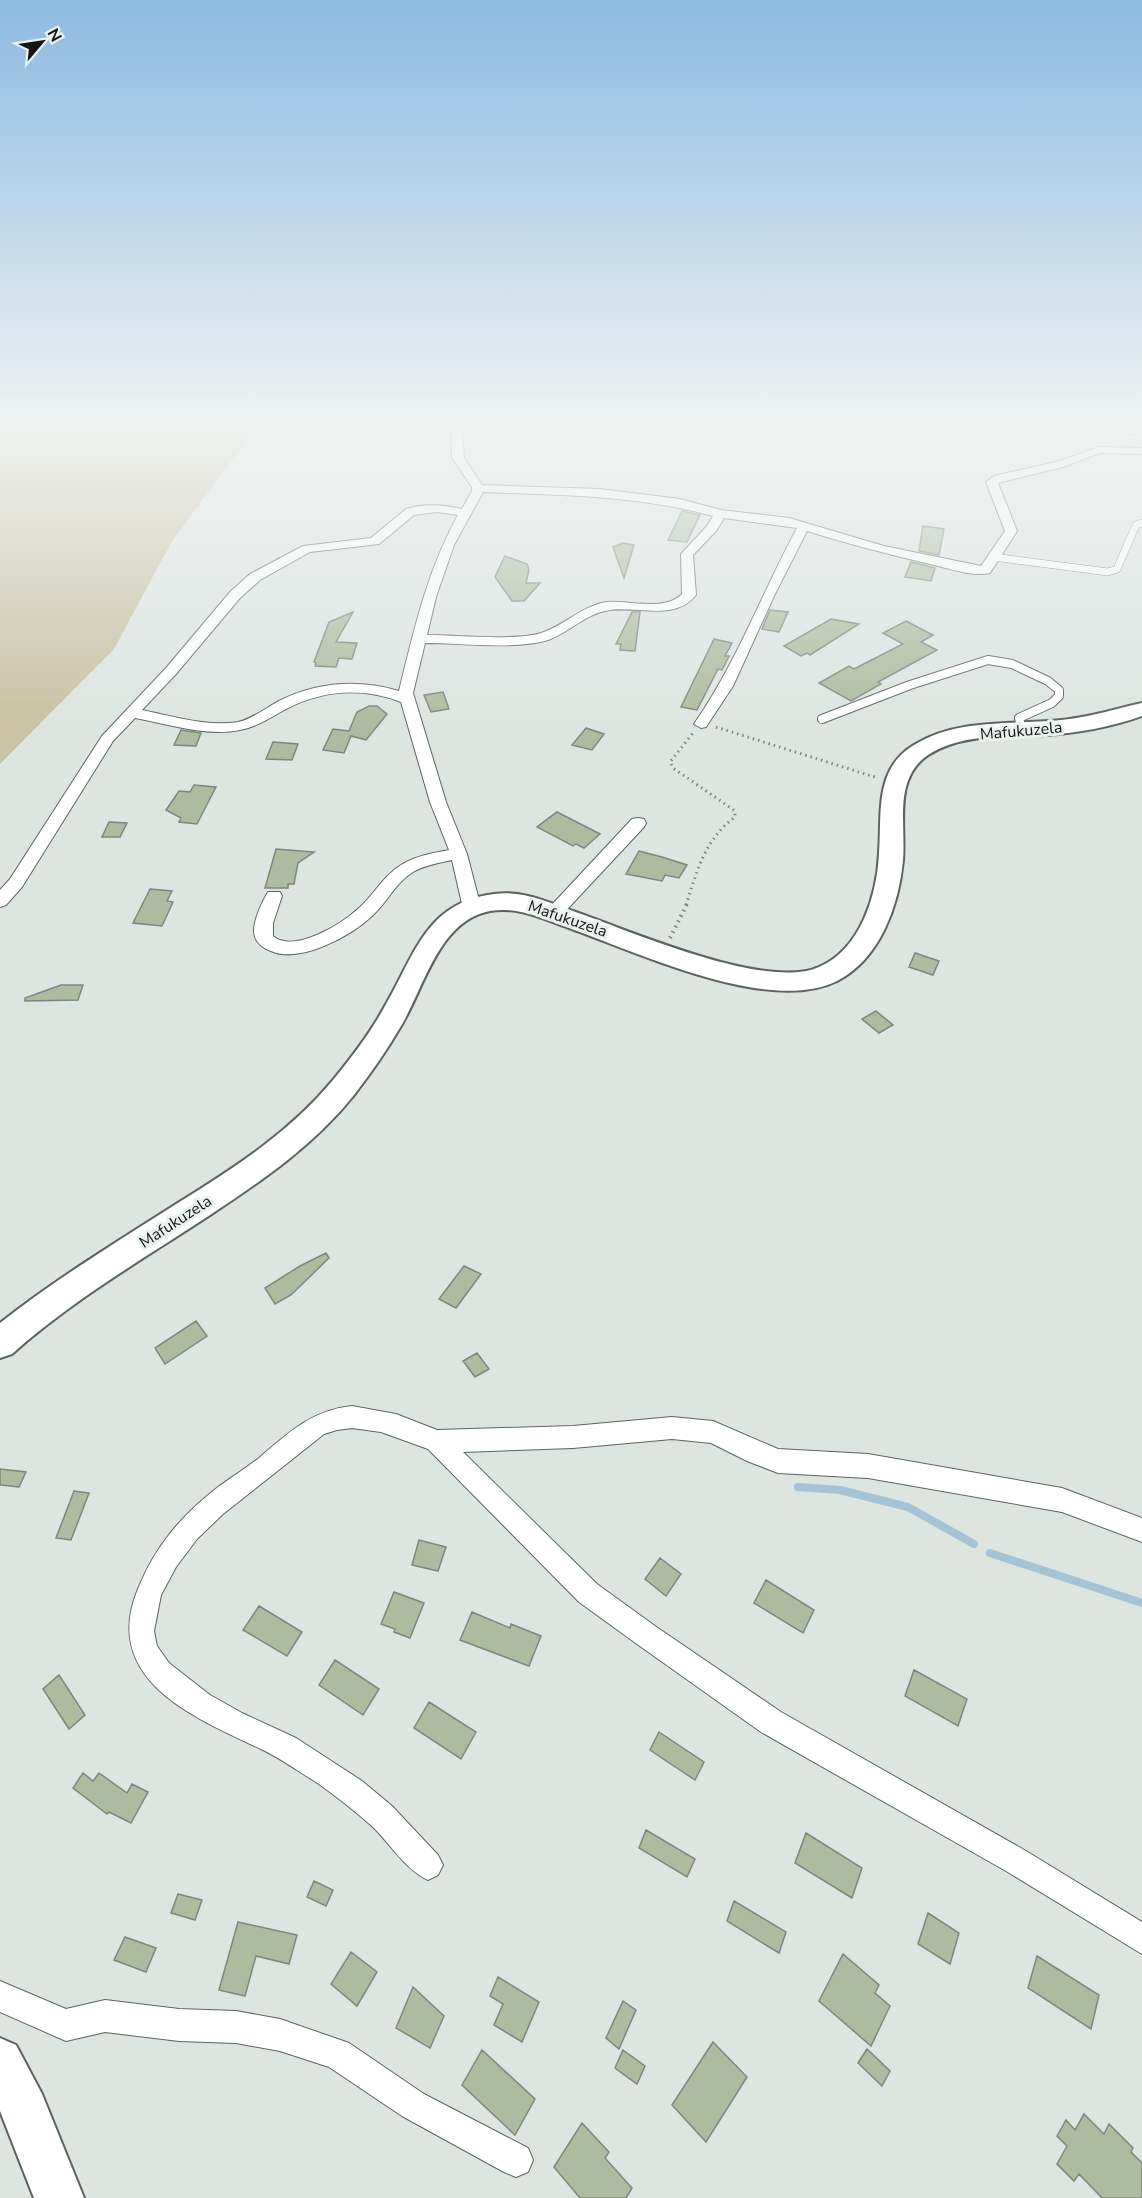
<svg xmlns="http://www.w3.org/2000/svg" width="1142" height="2198" font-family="'Nunito Sans',sans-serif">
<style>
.green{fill:#c8c1a2}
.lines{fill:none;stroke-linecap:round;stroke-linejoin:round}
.stream{stroke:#a4c3d6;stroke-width:8}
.building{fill:#adbc9f;stroke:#82857f;stroke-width:1.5}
.lane-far1-casing{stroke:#5d6460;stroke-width:8}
.lane-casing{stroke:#5d6460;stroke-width:10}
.street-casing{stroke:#5d6460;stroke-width:2}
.secondary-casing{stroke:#5d6460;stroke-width:4}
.path-far2{stroke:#808583;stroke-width:2;stroke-dasharray:1 3;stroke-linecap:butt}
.path-far1{stroke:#808583;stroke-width:3;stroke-dasharray:1.5 4;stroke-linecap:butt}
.path{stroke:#808583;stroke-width:4;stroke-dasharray:1.5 4.5;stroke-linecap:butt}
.lane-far1{stroke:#fff;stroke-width:7}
.lane{stroke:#fff;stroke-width:8}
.street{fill:#fff;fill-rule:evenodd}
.secondary{fill:#fff;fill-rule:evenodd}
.labels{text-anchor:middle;stroke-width:6;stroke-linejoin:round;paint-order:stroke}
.street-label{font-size:16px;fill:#131615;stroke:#eaf2ee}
</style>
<rect width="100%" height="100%" fill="#dde5e1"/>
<path class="green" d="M0 420H262L172 541 114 649 0 764Z"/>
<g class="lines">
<path class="stream" d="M798 1487 840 1490 908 1507 974 1544
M990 1553 1142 1603"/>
</g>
<path class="building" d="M682 511 700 515 687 542 668 540Z
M923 526 944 529 939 555 919 551Z
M623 543 634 545 624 578 613 547Z
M505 556 527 564 529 570 526 583H540L524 601H512L495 577Z
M911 562 935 568 931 581 905 577Z
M770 610 788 612 779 632 762 629Z
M353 612 336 642 357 643 352 659 339 658 336 667 315 666 316 663 314 662 329 622Z
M632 612H640L635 651 620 650 621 644H616Z
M831 619 859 624 810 655 807 653 801 656 784 646Z
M906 621 933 635 921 642 937 650 878 682 881 684 851 701 819 683 849 666 854 669 903 644 883 633Z
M714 639 732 643 725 656H729L722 670 718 669 697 710 681 707Z
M443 692 449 709 431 712 424 695Z
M369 706H377L387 714 366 740 351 736 344 753 323 750 333 729 349 731 357 712Z
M586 728 604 734 592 750 572 745Z
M181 730 201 733 196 746 174 745Z
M273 742 298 744 292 760 266 759Z
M194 785 216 787 197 824 179 822 181 818 166 810 179 791 190 792Z
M557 812 600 834 584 848 576 844 573 846 537 827Z
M109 822 127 823 120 837H102Z
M276 849 314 852 298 863 294 884H288V888H265Z
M639 851 662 857 687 865 679 878 665 875 662 881 626 874Z
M150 889 172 891 167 901 173 902 162 926 133 923Z
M915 953 939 961 933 975 909 967Z
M61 985H83L78 1000 25 1001V998Z
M876 1011 893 1025 879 1033 862 1019Z
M326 1253 329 1258 291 1295 275 1304 265 1288 300 1266Z
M464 1266 481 1274 456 1308 439 1299Z
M196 1321 207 1336 165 1364 155 1348Z
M477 1353 489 1369 475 1377 463 1361Z
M0 1469 26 1472 19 1487 0 1485Z
M74 1491 89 1493 71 1540 56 1538Z
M419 1540 446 1547 438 1571 412 1565Z
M660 1558 681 1574 666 1596 645 1579Z
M766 1580 814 1610 803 1633 754 1603Z
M394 1592 424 1603 410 1638 394 1632 395 1629 381 1624Z
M259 1606 302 1632 287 1656 243 1630Z
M472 1612 510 1628 511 1624 541 1636 529 1666 460 1640Z
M335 1660 379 1689 363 1715 319 1685Z
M914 1670 967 1699 958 1726 905 1696Z
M59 1675 85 1715 69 1729 43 1689Z
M429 1702 476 1732 461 1759 414 1728Z
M659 1732 704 1762 695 1780 650 1750Z
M83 1773 93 1781 99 1773 127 1793 132 1784 148 1792 131 1823 109 1812 107 1814 73 1788Z
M646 1830 695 1859 687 1877 639 1848Z
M806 1833 862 1868 852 1898 795 1863Z
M314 1881 333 1890 326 1906 307 1897Z
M178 1894 202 1900 195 1920 171 1913Z
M734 1901 786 1932 779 1953 727 1921Z
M928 1913 959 1933 950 1964 918 1944Z
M238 1922 297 1935 289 1964 256 1956 245 1996 219 1990Z
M125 1937 156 1948 146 1972 114 1960Z
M351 1952 377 1972 357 2006 331 1984Z
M843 1954 879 1985 875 1993 890 2006 871 2046 819 2001Z
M1037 1956 1099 1995 1091 2029 1028 1988Z
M498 1977 539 2002 522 2042 494 2025 503 2004 490 1996Z
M413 1987 444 2016 430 2048 396 2028Z
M623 2001 636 2010 619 2049 606 2038Z
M713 2042 747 2077 706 2142 672 2105Z
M867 2049 890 2071 882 2086 858 2063Z
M482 2050 535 2099 515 2135 462 2085Z
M623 2050 645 2066 637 2084 615 2068Z
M1084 2114 1104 2134 1109 2124 1133 2148 1131 2152 1142 2163V2198H1102L1079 2174 1074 2181 1057 2164 1067 2146 1057 2136 1066 2120 1075 2130Z
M582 2123 609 2152 605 2158 632 2188 626 2198H580L554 2167Z"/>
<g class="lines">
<g class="lane-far1-casing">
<path id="lane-far1" d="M993 557 1108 572 1117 569 1136 525 1142 523"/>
</g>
<g class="lane-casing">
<path id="lane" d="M822 719 910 685 988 660 1012 664 1048 681 1059 690V696L1052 703 1019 718 1022 730"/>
</g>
<g class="street-casing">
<path id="street" d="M451 420H461L464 458 482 485 599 489 680 499 721 510 789 518 884 546 981 566 1005 531 986 482 994 476 1056 462 1099 447 1142 448V454L1100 453 1063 467 998 483 1017 531 990 573C972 577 951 569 934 565 891 555 849 544 807 531L775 594 733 686 706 727 701 728 694 724C736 664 762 593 797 528L724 518 716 531 693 555 696 595C674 623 634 604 605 611 585 615 568 633 548 640 516 650 460 643 425 643L413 693 446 802 467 854 481 908 478 912H466L463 908 452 860C439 863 425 865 413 872 395 883 387 903 372 916 351 936 300 964 271 951 262 948 254 941 254 931 254 919 262 902 268 892H280L282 896 273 923V936C294 954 342 924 359 908 374 895 383 876 401 865 415 856 433 853 449 850L430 802 401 702C362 687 323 690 286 709 271 717 257 727 240 730 206 737 168 724 135 718L113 741 22 887 6 905 0 907V890L10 879 102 736 166 668 230 592 250 574 303 546 371 538 406 509C425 503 442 505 462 509L472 491V487L452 458ZM483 492C560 495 638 495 713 516L707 526 681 554 682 594C664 612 630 600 607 602 583 605 564 626 541 633 516 641 456 635 427 635L436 597 454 545ZM437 512 458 515C427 571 414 630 399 691 358 679 317 682 279 701 266 708 252 719 238 722 207 727 172 716 142 710L176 674 240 598 260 580 310 552 379 544 414 515Z
M1142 426V432L1132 435 1127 432Z
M638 818 644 819 646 823 644 827 559 918H547L544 914 547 910 632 819Z
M352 1406 396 1414 437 1430 573 1426 672 1417 713 1421 778 1449 868 1454 1062 1488 1142 1518V1542L1062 1512 868 1478 778 1473 747 1461 711 1443 672 1439 573 1448 463 1452 597 1584 655 1626 781 1712 1026 1851 1142 1922V1954L1006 1871 761 1732 637 1644 579 1602 428 1449 381 1432 352 1428 337 1430 324 1434 309 1446 223 1514 197 1539 176 1567 161 1595 154 1631 157 1646 169 1663 210 1695 242 1713 296 1738 362 1781 392 1806 438 1855 443 1865 438 1875 428 1880C406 1870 390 1844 373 1827 355 1811 336 1796 316 1782 298 1771 280 1758 261 1749 195 1718 100 1680 138 1589 155 1546 182 1515 218 1487 232 1477 246 1468 259 1458 288 1433 312 1410 352 1406Z
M0 1981 66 2009 105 2000 179 2009 236 2011 280 2019 349 2043 424 2094 528 2148 533 2160 528 2172 516 2177 504 2172 402 2116 329 2067 280 2051 236 2043 179 2041 105 2032 66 2041 0 2012Z"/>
</g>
<g class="secondary-casing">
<path id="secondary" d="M1142 703V716C1111 727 1078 733 1046 735 1007 737 962 733 928 755 893 779 906 824 903 860 899 905 880 959 837 981 769 1015 637 952 569 928 543 919 518 906 490 911 439 920 424 988 401 1026 387 1050 371 1073 354 1095 314 1145 263 1180 210 1215 143 1259 71 1301 12 1354L0 1358V1323C57 1278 120 1240 181 1201 237 1166 291 1131 333 1080 352 1057 371 1032 385 1006 415 955 426 902 494 894 523 890 547 902 573 911 628 930 766 991 819 967 861 949 877 895 879 853 882 813 874 769 914 745 957 718 1013 725 1061 720 1090 717 1115 709 1142 703Z
M0 2038 16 2045 42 2094 84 2198H34L0 2111Z"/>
</g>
<path class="path-far2" d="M0 436 19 420"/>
<path class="path-far1" d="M716 727 878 778
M686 905C697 871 705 839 735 817V811L673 768 670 762 693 733"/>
<path class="path" d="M670 938 687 904"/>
<use href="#lane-far1" class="lane-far1"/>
<use href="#lane" class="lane"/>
<use href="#street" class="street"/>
<use href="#secondary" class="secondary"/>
</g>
<linearGradient id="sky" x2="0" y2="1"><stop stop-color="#8dbae1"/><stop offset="0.58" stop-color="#f0f3f2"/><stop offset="1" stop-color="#f0f3f2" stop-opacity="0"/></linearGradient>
<rect width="1142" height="728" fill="url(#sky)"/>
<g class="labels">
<g class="street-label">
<text transform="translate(1021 730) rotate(-5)" y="6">Mafukuzela</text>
<text transform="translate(568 918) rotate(19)" y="6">Mafukuzela</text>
<text transform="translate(175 1221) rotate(-33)" y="6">Mafukuzela</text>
</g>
</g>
<g transform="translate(42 42) rotate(61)" stroke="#eaf2ee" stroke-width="4.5" paint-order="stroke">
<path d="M0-4.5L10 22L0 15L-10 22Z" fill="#131615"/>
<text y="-9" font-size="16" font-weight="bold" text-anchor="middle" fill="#131615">N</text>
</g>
</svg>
